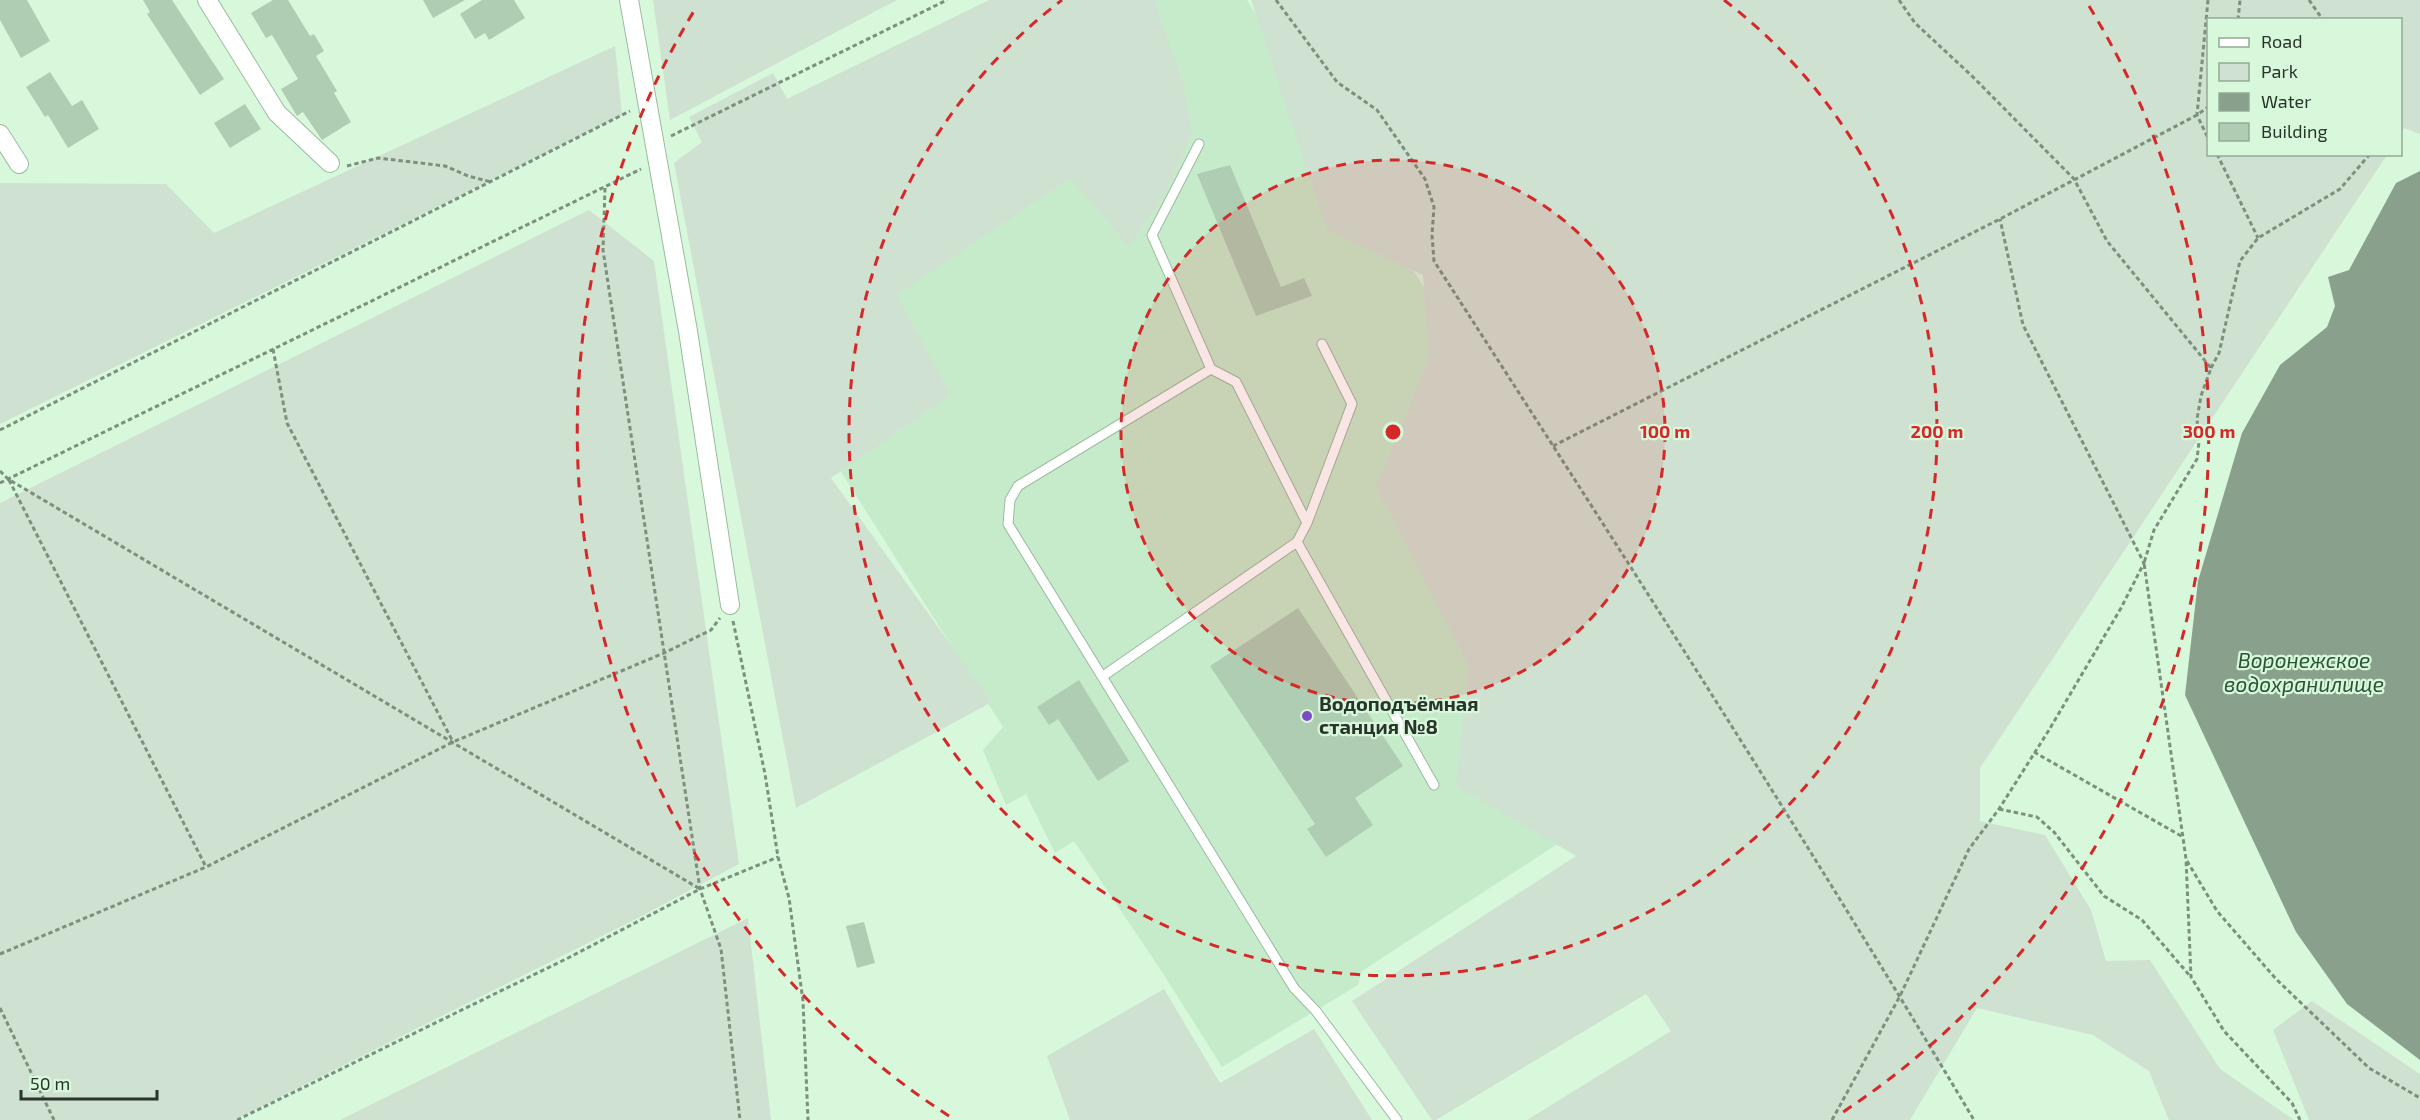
<svg xmlns="http://www.w3.org/2000/svg" width="2420" height="1120" font-family="'Exo 2',sans-serif">
<style>
.built{fill:#c6ebca}
.green{fill:#cfe1d1}
.water{fill:#89a18c}
.building{fill:#afcdb2}
.lines{fill:none;stroke-linecap:round;stroke-linejoin:round}
.service-casing{stroke:#9cbba0;stroke-width:11}
.minor-casing{stroke:#9cbba0;stroke-width:20}
.path{stroke:#7b907d;stroke-width:3;stroke-dasharray:4.5 3;stroke-linecap:butt}
.service{stroke:#fff;stroke-width:9}
.minor{stroke:#fff;stroke-width:18}
.ring{fill:none;stroke:#d62828;stroke-width:3;stroke-dasharray:10 8}
.poi-dot{fill:#7b4bc3;stroke:#d8f8dc;stroke-width:2}
.labels{text-anchor:middle;stroke-width:4.5;stroke-linejoin:round;paint-order:stroke}
.poi-label{font-size:20px;font-weight:bold;fill:#29352a;stroke:#d8f8dc;text-anchor:start}
.water-label{font-size:21px;font-style:italic;fill:#2c5433;stroke:#d8f8dc}
.centre{fill:#d62828;stroke:#d8f8dc;stroke-width:3}
.ring-label{font-size:18px;text-anchor:middle;font-weight:bold;fill:#d62828;stroke:#d8f8dc;stroke-width:4.5;stroke-linejoin:round;paint-order:stroke}
</style>
<rect width="100%" height="100%" fill="#d8f8dc"/>
<path class="built" d="M1114 0H1247L1707 747 1362 971 1358 985 1222 1067 1164 975 1074 841 1055 853 1026 794 1006 805 983 750 1003 727 704 256Z"/>
<path class="green" d="M653 0H897L670 120Z
M989 0H1154L1184 86 1192 134 1164 196 1129 247 1070 178 897 295 951 395 831 478 992 702 796 808 674 163 702 142 689 117 773 73 787 99Z
M1251 0H2420V134L2404 128 2401 134 2400 20H2208V154L2387 155 1980 768V821L2045 835 2091 910 2106 961 2150 960 2220 1069 2294 1120H2169L2149 1071 2093 1035 1977 1008 1910 1120H1527L1671 1031 1646 994 1436 1120H1432L1352 1001 1576 856 1456 786 1469 667 1376 487 1429 358 1423 275 1327 230Z
M615 46 622 115 0 424V183L166 184 214 233Z
M589 210 654 261 739 864 636 919 234 1120H0V503Z
M748 918 771 1120H340Z
M1164 989 1220 1083 1314 1029 1372 1120H1070L1047 1056Z
M2312 1001 2420 1074V1120H2309L2273 1030Z"/>
<path class="water" d="M2420 171V1060L2347 1004 2296 932 2185 695 2198 581 2242 433 2280 365 2327 327 2335 306 2328 277 2349 270 2396 183Z"/>
<path class="building" d="M0 0H27L50 41 21 58 0 20Z
M143 0H172L224 79 200 95 147 14 150 12Z
M273 0H288L310 36 314 34 324 51 316 56 337 91 334 93 351 122 322 140 303 112 297 116 281 89 298 79 272 35 266 38 251 13Z
M423 0H465L433 18Z
M482 0H514L525 18 489 40 485 33 475 39 460 14Z
M50 72 72 106 82 100 99 129 68 148 48 115 45 117 26 87Z
M245 104 261 129 230 148 214 123Z
M1230 165 1281 287 1304 278 1312 296 1256 316 1197 174Z
M1298 608 1403 766 1355 798 1373 825 1326 857 1307 829 1315 824 1210 666Z
M1079 680 1129 761 1098 781 1058 719 1049 725 1037 707Z
M864 922 875 963 857 968 846 926Z"/>
<g class="lines">
<g class="service-casing">
<path id="service" d="M1199 144 1152 235 1211 369 1018 486 1010 500 1008 524 1294 988 1316 1011 1397 1120
M1211 369 1236 382 1307 523
M1297 542 1307 523 1352 404 1322 344
M1103 676 1297 542 1434 785"/>
</g>
<g class="minor-casing">
<path id="minor" d="M207 0 277 113 330 163
M629 0 688 331 730 605
M0 134 19 164"/>
</g>
<path class="path" d="M1276 0 1337 82 1377 110 1425 179 1434 207 1432 235 1434 261C1617 545 1801 830 1974 1120
M1899 0 1915 23 1972 76 2074 179 2107 241 2211 368 2201 396 2197 419 2199 442 2197 459 2154 530 2144 563 2186 859 2191 977 2224 1031 2292 1103 2300 1120
M2208 0 2197 115 2208 138
M2309 0 2323 20
M2238 20 2240 0
M671 136 947 0
M2217 154 2258 238
M347 166 378 158 445 166 468 176 491 182
M605 188 603 250 700 889 721 949 740 1120
M273 349 287 423 452 740
M2211 368 2219 353 2240 261 2258 238 2340 189 2370 154
M0 430 630 111
M1553 446 2000 219 2197 115 2208 107
M0 471 8 479 700 889
M9 480 206 867
M0 483 641 169
M733 621 765 774 778 857 789 898 803 1001 808 1120
M2034 752 2183 837
M1999 809 2037 817 2054 832 2104 896 2142 920 2190 976
M2187 861 2217 911 2276 979 2369 1068 2420 1098
M0 954 206 867 453 742 664 653 711 630 720 618
M0 1008 54 1120
M237 1120 568 958 700 889 778 857
M1832 1120 1900 996 1969 849 1999 809 2049 730 2121 608 2144 563 2023 325 2000 219"/>
<use href="#service" class="service"/>
<use href="#minor" class="minor"/>
</g>
<circle cx="1393" cy="432" r="272" fill="#d62828" fill-opacity=".12"/>
<g class="ring">
<circle cx="1393" cy="432" r="272"/>
<path d="M1724 0A544 544 0 1 1 1062 0"/>
<path d="M949 1116A816 816 0 0 1 697 6M2089 6A816 816 0 0 1 1837 1116"/>
</g>
<circle class="poi-dot" cx="1307" cy="716" r="6"/>
<g class="labels">
<g class="poi-label">
<text x="1319" y="711">Водоподъёмная<tspan x="1319" dy="23">станция №8</tspan></text>
</g>
<g class="water-label">
<text x="2304" y="668">Воронежское<tspan x="2304" dy="24">водохранилище</tspan></text>
</g>
</g>
<circle cx="1393" cy="432" r="9" class="centre"/>
<g class="ring-label">
<text x="1665" y="438">100 m</text>
<text x="1937" y="438">200 m</text>
<text x="2209" y="438">300 m</text>
</g>
<rect x="2207" y="18" width="195" height="138" fill="#d8f8dc" stroke="#92aa95" stroke-width="1.5"/>
<rect x="2219" y="38" width="30" height="9" fill="#ffffff" stroke="#92aa95" stroke-width="1.5"/>
<text x="2261" y="48" font-size="18" fill="#29352a">Road</text>
<rect x="2219" y="63" width="30" height="18" fill="#cfe1d1" stroke="#92aa95" stroke-width="1.5"/>
<text x="2261" y="78" font-size="18" fill="#29352a">Park</text>
<rect x="2219" y="93" width="30" height="18" fill="#89a18c" stroke="#92aa95" stroke-width="1.5"/>
<text x="2261" y="108" font-size="18" fill="#29352a">Water</text>
<rect x="2219" y="123" width="30" height="18" fill="#afcdb2" stroke="#92aa95" stroke-width="1.5"/>
<text x="2261" y="138" font-size="18" fill="#29352a">Building</text>
<path d="M21 1090v9h136v-9" fill="none" stroke="#29352a" stroke-width="3"/>
<text x="30" y="1090" font-size="18" fill="#29352a" stroke="#d8f8dc" stroke-width="4.5" paint-order="stroke">50 m</text>
</svg>
